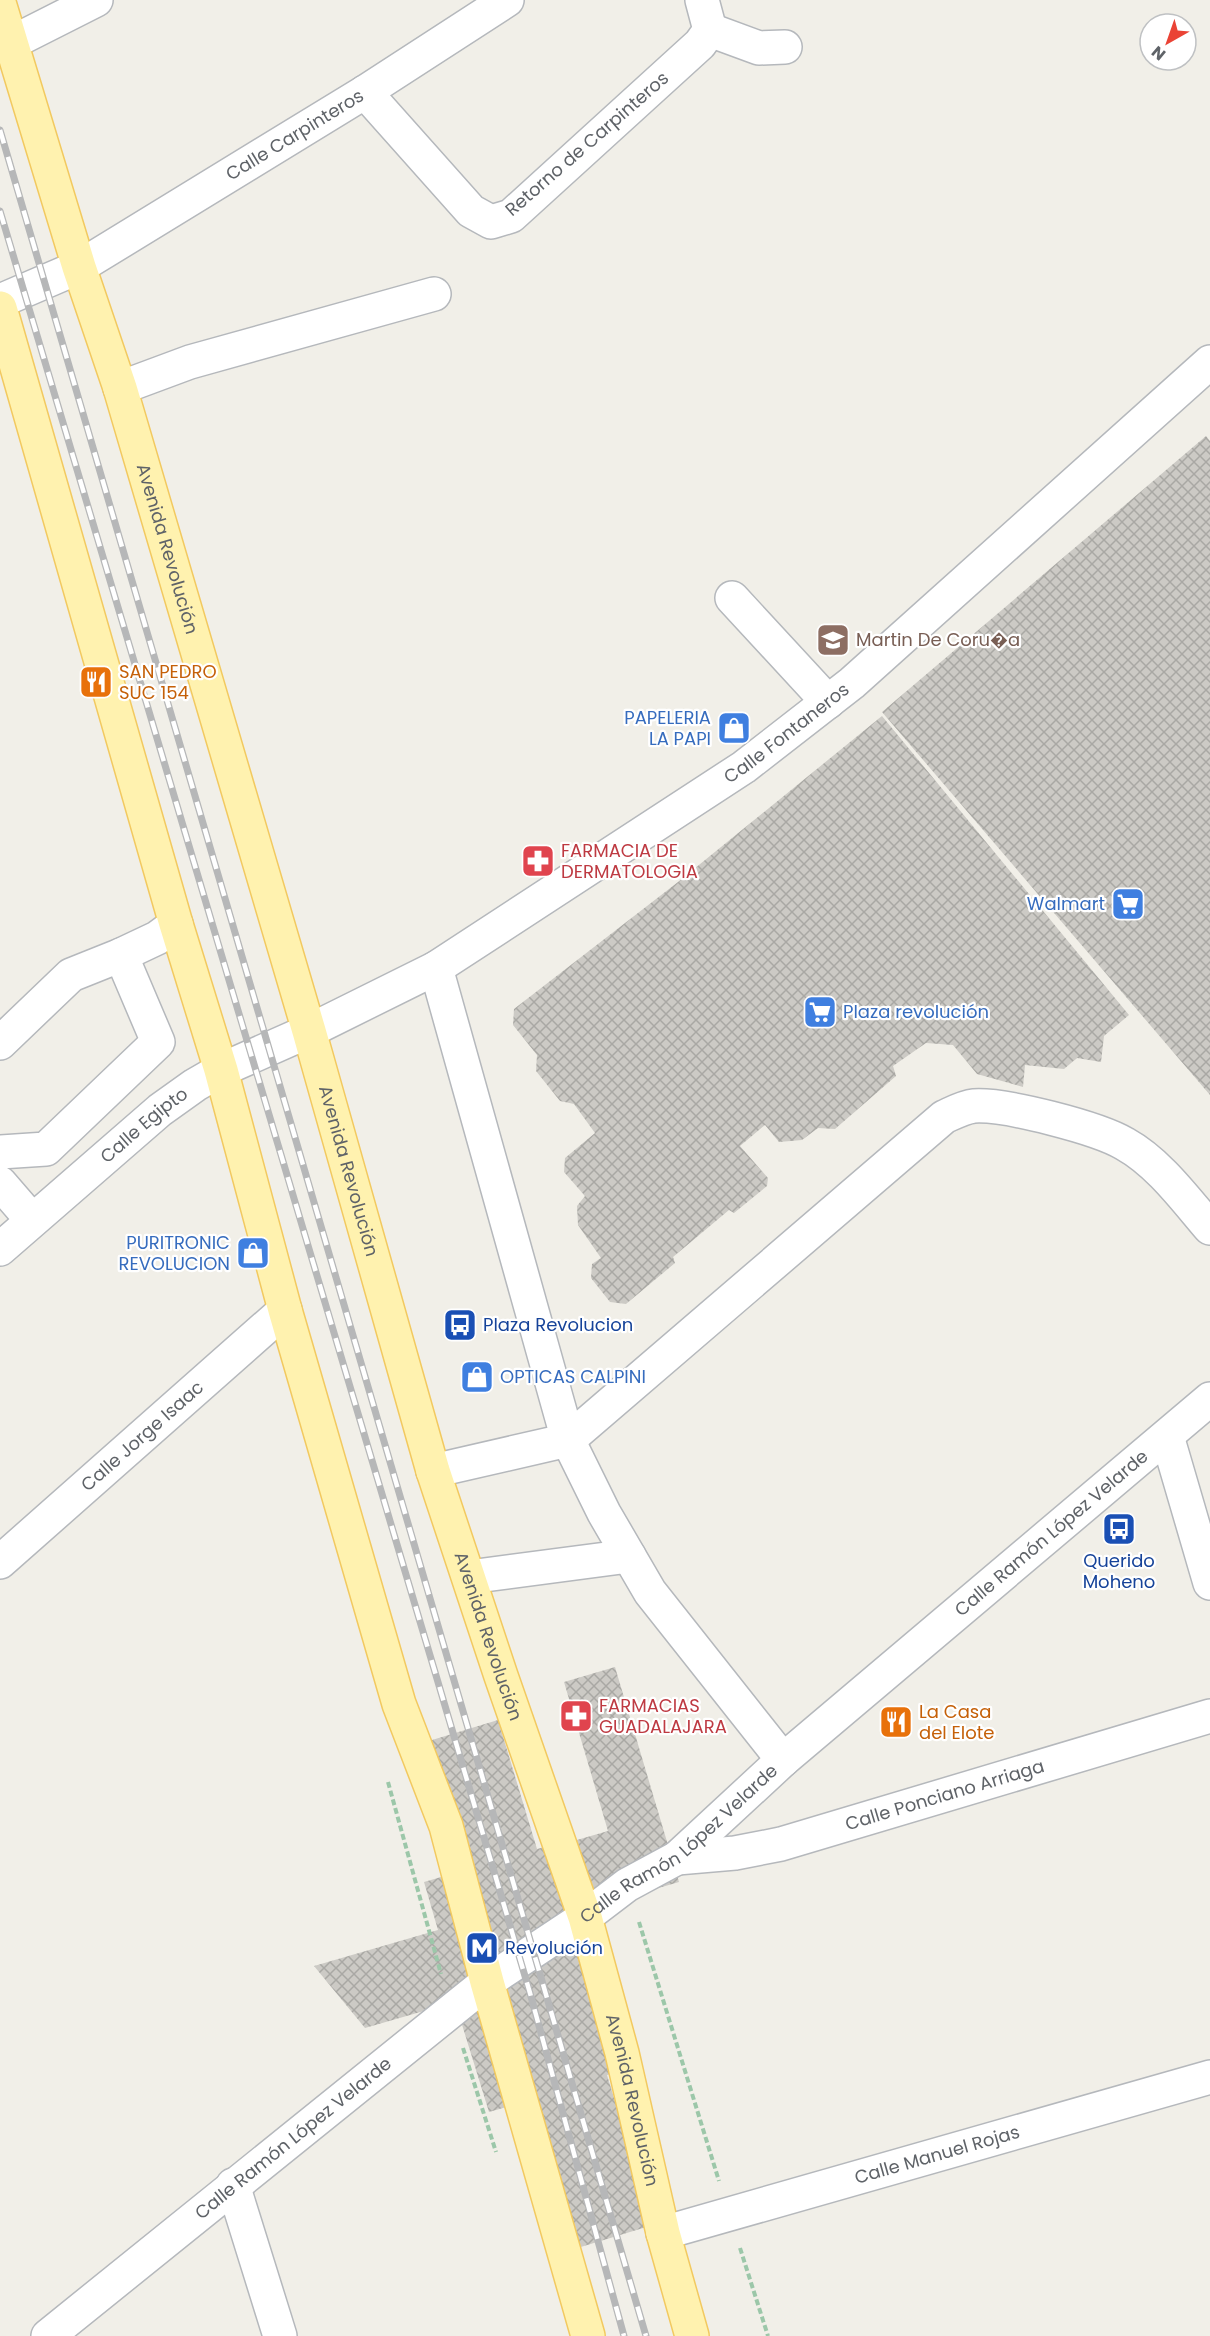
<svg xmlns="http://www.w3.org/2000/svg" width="1210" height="2336" font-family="Poppins,sans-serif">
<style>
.building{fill:url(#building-cross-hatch)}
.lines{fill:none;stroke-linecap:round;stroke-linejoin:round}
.minor-casing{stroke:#b5b8bc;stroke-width:36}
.major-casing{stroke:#f2c960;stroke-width:36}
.path{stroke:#9cc7a9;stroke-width:4;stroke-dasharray:6 3;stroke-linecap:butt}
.minor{stroke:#fff;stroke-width:33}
.major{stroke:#fff2af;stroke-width:33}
.rail-casing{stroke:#b6b7b8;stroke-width:7}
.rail{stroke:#fff;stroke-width:4.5;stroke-dasharray:14;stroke-linecap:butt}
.labels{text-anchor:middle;stroke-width:4.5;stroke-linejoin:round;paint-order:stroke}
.street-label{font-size:18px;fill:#5f6368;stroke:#fff}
.education-label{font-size:18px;fill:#785e54;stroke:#fff;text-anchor:start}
.food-label{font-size:18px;fill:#c56008;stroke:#fff;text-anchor:start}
.shop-label{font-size:18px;fill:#366cbe;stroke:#fff;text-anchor:end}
.health-label{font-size:18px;fill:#be3a42;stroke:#fff;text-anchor:start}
.transit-label{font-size:18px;fill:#164399;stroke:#fff;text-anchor:start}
</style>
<defs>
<pattern id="building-cross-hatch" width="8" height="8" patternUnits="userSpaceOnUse" patternTransform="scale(1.5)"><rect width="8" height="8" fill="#cccac5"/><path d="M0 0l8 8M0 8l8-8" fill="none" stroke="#a9a8a4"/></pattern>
</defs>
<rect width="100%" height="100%" fill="#f1efe8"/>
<path class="building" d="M1206 436 1210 441V1095L882 712Z
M882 716 1129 1015 1104 1036 1101 1062 1077 1058 1064 1069 1025 1065 1023 1087 977 1074 953 1045 926 1043 893 1066 896 1076 835 1129 818 1128 802 1140 779 1142 765 1125 740 1146 768 1178 767 1186 734 1213 729 1210 673 1257 675 1263 626 1304 610 1302 591 1278 592 1264 601 1258 578 1225 577 1206 585 1196 564 1172 565 1158 595 1133 574 1104 560 1101 536 1071 537 1055 513 1025 514 1009 678 882Z
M615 1667 679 1882 577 1912 625 2070 607 2075 653 2225 561 2253 517 2104 489 2112 455 2002 365 2028 314 1966 438 1930 424 1882 448 1875 409 1747 498 1720 537 1849 556 1844V1846L608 1831 564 1682Z"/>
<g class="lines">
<g class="minor-casing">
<g id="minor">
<path d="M710 30 759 48 785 47"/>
<path d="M11 43 96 0"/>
<path d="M365 92 471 211 491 222 511 216 700 44 710 30 702 0"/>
<path id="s1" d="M0 301 79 267 365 92 507 0"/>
<path d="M120 388 190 362 434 294"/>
<path d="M732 598 828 702"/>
<path d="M436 968 568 1440 604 1513 650 1592 783 1760"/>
<path d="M0 1043 71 975 121 955 157 938 176 924"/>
<path d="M0 1152 46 1149 158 1042 121 955"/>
<path d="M0 1183 32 1220"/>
<path id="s2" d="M0 1249 160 1110 195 1085 221 1070 309 1031 436 968 744 767 852 683 1210 362"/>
<path d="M1167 1436 1210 1583"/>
<path d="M433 1471 568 1440 944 1117C953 1113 964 1107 974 1106 1006 1104 1098 1128 1125 1144 1159 1163 1185 1199 1210 1228"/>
<path id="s3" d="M0 1562 285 1310"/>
<path d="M469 1577 629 1556"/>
<path id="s4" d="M677 1858 735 1853 781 1844 1210 1716"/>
<path d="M233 2185 280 2336"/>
<path id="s5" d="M663 2233 1210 2077"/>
<path id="s6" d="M48 2336 487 1982 585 1917 627 1885 677 1858 783 1760 1210 1399"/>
</g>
</g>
<g class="major-casing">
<g id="major">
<path id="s7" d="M0 6 79 267 120 388 309 1031 433 1471 501 1676 585 1917 622 2053 663 2233 692 2336"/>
<path d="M0 308 176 924 221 1070 285 1310 399 1704 446 1826 487 1982 588 2336"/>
</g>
</g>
<path class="path" d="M388 1782 441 1974
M639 1922 719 2181
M463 2048 496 2152
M740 2248 768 2336"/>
<use href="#minor" class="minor"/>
<use href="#major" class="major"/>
<g class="rail-casing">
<path id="rail" d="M0 130 646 2336
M0 211 435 1672 530 1993 624 2336"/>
</g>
<use href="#rail" class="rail"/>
</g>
<defs>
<g id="school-square" transform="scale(1.725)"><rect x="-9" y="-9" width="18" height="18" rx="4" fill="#8d6e63" stroke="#fff"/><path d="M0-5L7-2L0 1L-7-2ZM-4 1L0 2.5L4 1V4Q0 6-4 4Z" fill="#fff"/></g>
<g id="restaurant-square" transform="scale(1.725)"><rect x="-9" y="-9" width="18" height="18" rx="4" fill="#e8710a" stroke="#fff"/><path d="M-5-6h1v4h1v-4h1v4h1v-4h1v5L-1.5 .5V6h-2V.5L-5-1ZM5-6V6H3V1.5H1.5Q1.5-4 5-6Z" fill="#fff"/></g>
<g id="shop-square" transform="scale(1.725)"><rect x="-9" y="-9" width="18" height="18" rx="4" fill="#3f7fe0" stroke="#fff"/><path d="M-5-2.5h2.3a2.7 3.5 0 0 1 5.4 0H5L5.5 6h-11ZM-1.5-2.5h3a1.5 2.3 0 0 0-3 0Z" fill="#fff"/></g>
<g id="pharmacy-square" transform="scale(1.725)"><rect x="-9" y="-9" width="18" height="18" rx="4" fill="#e0444e" stroke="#fff"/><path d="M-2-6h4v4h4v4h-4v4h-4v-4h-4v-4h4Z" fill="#fff"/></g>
<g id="supermarket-square" transform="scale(1.725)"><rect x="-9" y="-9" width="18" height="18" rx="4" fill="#3f7fe0" stroke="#fff"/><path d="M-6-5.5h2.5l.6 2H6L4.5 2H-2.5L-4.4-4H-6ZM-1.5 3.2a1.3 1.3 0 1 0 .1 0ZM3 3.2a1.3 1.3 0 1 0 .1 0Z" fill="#fff"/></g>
<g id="bus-square" transform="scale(1.725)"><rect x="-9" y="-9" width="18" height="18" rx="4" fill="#1a4fb4" stroke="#fff"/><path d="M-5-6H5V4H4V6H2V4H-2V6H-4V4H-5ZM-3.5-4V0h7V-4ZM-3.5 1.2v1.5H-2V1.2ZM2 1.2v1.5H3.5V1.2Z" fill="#fff"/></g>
<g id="metro-square" transform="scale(1.725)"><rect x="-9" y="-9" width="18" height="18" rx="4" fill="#1a4fb4" stroke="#fff"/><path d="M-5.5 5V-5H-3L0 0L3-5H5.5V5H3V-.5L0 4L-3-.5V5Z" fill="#fff"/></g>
</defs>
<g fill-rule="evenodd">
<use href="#school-square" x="833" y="640"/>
<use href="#restaurant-square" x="96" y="682"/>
<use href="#shop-square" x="734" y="728"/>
<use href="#pharmacy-square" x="538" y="861"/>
<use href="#supermarket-square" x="1128" y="904"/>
<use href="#supermarket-square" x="820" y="1012"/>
<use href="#shop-square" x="253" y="1253"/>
<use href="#bus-square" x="460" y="1325"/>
<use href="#shop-square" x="477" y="1377"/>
<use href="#bus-square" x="1119" y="1529"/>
<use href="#pharmacy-square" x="576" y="1716"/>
<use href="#restaurant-square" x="896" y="1722"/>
<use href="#metro-square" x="482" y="1948"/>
</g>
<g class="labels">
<g class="street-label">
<text dy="6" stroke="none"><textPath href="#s1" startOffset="339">Calle Carpinteros</textPath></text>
<text transform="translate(587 144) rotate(-41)" y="6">Retorno de Carpinteros</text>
<text dy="6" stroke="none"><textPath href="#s7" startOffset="568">Avenida Revolución</textPath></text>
<text dy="6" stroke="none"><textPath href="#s2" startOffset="945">Calle Fontaneros</textPath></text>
<text dy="6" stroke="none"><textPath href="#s2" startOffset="190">Calle Egipto</textPath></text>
<text dy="6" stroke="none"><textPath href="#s7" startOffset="1216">Avenida Revolución</textPath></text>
<text dy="6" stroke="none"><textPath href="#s3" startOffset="190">Calle Jorge Isaac</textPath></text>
<text dy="6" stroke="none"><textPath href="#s6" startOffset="1287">Calle Ramón López Velarde</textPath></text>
<text dy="6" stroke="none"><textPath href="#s7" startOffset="1702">Avenida Revolución</textPath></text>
<text dy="6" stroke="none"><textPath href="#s4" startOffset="276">Calle Ponciano Arriaga</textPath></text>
<text dy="6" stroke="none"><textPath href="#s6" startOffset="801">Calle Ramón López Velarde</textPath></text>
<text dy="6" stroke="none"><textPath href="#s7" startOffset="2188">Avenida Revolución</textPath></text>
<text dy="6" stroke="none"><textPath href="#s6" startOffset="315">Calle Ramón López Velarde</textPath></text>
<text dy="6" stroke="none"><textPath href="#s5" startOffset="285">Calle Manuel Rojas</textPath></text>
</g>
<g class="education-label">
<text x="856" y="646">Martin De Coru�a</text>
</g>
<g class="food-label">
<text x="119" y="678">SAN PEDRO<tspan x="119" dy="21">SUC 154</tspan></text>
<text x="919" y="1718">La Casa<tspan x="919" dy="21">del Elote</tspan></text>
</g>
<g class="shop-label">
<text x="711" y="724">PAPELERIA<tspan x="711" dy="21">LA PAPI</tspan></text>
<text x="1105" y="910">Walmart</text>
<text x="843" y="1018" text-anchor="start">Plaza revolución</text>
<text x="230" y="1249">PURITRONIC<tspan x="230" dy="21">REVOLUCION</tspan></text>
<text x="500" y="1383" text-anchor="start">OPTICAS CALPINI</text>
</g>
<g class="health-label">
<text x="561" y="857">FARMACIA DE<tspan x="561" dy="21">DERMATOLOGIA</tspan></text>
<text x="599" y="1712">FARMACIAS<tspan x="599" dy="21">GUADALAJARA</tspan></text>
</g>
<g class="transit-label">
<text x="483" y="1331">Plaza Revolucion</text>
<text x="1119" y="1567" text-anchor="middle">Querido<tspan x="1119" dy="21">Moheno</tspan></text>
<text x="505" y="1954">Revolución</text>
</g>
</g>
<g transform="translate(1168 42) rotate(220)"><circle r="28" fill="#ffffff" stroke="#bfc1c3" stroke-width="1.5"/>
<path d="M0-4.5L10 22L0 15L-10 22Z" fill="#ea4335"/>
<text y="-9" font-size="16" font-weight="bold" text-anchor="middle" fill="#5f6368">N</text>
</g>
</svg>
